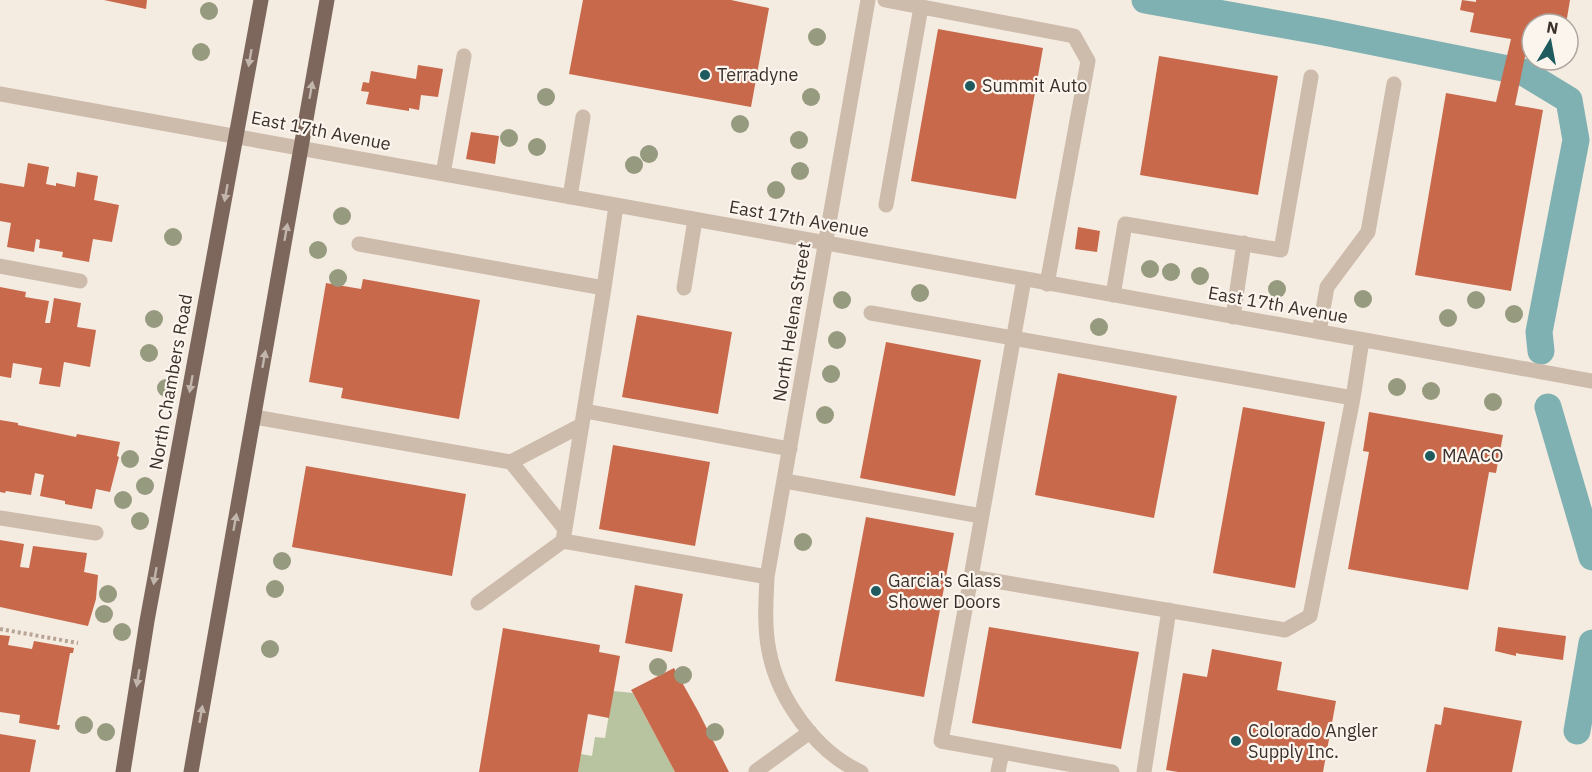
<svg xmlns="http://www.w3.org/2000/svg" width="1592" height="772" font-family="'IBM Plex Sans',sans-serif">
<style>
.green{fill:#b8c4a0}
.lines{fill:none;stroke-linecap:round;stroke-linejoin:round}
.canal{stroke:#7fb0b2;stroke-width:27}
.building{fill:#c8694b}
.path{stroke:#b9a596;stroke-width:4;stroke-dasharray:3 3;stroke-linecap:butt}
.minor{stroke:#cdbbac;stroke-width:15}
.major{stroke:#7d675c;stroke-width:15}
.tree{fill:#969b7f}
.oneway{fill:#c2b5ac}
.poi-dot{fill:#1f5a5e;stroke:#fbf5ee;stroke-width:2}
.labels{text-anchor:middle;stroke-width:4.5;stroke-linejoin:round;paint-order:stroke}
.poi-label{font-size:18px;fill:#3b302b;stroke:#fbf5ee;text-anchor:start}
.street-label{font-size:18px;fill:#3b302b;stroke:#fbf5ee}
</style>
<rect width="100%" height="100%" fill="#f4ebe1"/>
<path class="green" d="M613 691 633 693 675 772H578L581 754 592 756 595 737 605 738Z"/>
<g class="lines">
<path class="canal" d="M1145 0 1324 32 1523 72 1569 100 1576 140 1539 332 1541 351
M1548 407 1592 557
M1577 731 1592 643"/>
</g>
<path class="building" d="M104 0H147L146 9Z
M583 0H731L769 8 751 107 569 74Z
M1462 0 1476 2V0H1570L1566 24H1532V43L1528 42 1515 105 1543 110 1511 291 1415 275 1446 93 1496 102 1511 39 1470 32 1474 13 1460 10Z
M938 29 1043 48 1016 199 911 181Z
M1159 56 1278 76 1258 195 1140 175Z
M418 65 443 69 438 97 421 95 419 110 409 108V111L366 104 369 92 361 91 363 82 369 83 371 71 416 79Z
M471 132 499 136 495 164 466 159Z
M28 163 49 167 46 184 56 186V183L75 187 77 172 98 176 94 200 119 205 112 242 93 239 89 262 62 257 63 252 39 248 40 240 36 239 34 252 7 247 11 223 0 221V183L24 187Z
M1078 227 1100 231 1097 252 1075 249Z
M363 279 480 300 459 419 341 398 343 388 309 382 326 283 361 289Z
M0 287 26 292 25 297 49 301 45 323H50L54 298 81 303 77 327 96 330 90 367 64 362 60 387 39 384 42 368 13 363 11 378 0 376Z
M637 315 732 332 718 414 622 397Z
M886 342 981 360 955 496 860 478Z
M1058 373 1177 396 1154 518 1035 495Z
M1243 407 1325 422 1295 588 1213 573Z
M1369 412 1503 435 1496 473 1489 472 1468 590 1348 569 1369 452 1363 451Z
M0 420 18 423V425L76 437 77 434 120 442 117 456 119 457 110 492 96 489 92 509 65 504V501L40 496 44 475 35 473 31 495 6 491 5 493 0 492Z
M613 445 710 462 695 546 599 529Z
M306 466 466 494 452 576 292 547Z
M866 517 954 533 924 697 835 681Z
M0 540 24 544 20 567 29 568 33 546 87 553 84 572 98 575 96 599 88 626 0 607Z
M635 585 683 594 672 652 625 643Z
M989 627 1139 652 1121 749 972 723Z
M1498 627 1566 636 1563 660 1520 654 1516 653V656L1495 651Z
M503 628 600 645 599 652 620 656 609 718 588 714 578 772H479Z
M0 635 10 636 8 645 32 649 34 641 74 648 73 653H70L57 725H60L59 730 19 723 20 715 0 712Z
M1212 649 1282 662 1277 690 1336 701 1323 772H1178L1166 770 1183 673 1207 677Z
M674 668 698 711 729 772H675L633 693 631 690Z
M1444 707 1522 721 1512 772H1426L1435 724 1441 725Z
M0 734 36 740 30 772H0Z"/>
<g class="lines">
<path class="path" d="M0 629 78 643"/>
<path class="minor" d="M885 0 1074 36 1088 61 1047 284
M0 94 1592 381
M443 174 464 56
M570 197 583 117
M886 205 921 7
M359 244 604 288 563 541 767 577
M0 266 80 281
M1024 279 971 577 1285 630 1310 616 1353 398
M604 288 616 206
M684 288 695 220
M1113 295 1125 224 1281 250 1311 77
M871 313 1353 398 1362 340
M1233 317 1244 243
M1319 332 1327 287 1368 232 1394 84
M585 411 790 449
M254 417 511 462 582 425
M511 462 565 529
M785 481 981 516
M0 518 96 533
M971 577 941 741 1112 772
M478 603 563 541
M756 771 810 732
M861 772C816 752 778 699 769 651 764 626 766 601 767 577L868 0
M998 772 1002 752
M1144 772 1169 610"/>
<path class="major" d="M123 772 147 621 261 0
M191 772 327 0"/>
</g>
<g class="tree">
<circle cx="209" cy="11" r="9"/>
<circle cx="817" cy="37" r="9"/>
<circle cx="201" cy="52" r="9"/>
<circle cx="546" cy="97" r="9"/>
<circle cx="811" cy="97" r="9"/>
<circle cx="740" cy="124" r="9"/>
<circle cx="509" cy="138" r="9"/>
<circle cx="799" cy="140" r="9"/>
<circle cx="537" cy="147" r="9"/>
<circle cx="649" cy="154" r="9"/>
<circle cx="634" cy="165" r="9"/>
<circle cx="800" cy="171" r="9"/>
<circle cx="776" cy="190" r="9"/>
<circle cx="342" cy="216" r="9"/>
<circle cx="173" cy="237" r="9"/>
<circle cx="318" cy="250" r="9"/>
<circle cx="1150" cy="269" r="9"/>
<circle cx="1171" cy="272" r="9"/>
<circle cx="1200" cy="276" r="9"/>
<circle cx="338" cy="278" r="9"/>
<circle cx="1277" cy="289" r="9"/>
<circle cx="920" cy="293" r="9"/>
<circle cx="1363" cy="299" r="9"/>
<circle cx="842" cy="300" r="9"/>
<circle cx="1476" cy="300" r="9"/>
<circle cx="1514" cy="314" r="9"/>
<circle cx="1448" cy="318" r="9"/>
<circle cx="154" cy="319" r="9"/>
<circle cx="1099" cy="327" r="9"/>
<circle cx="837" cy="340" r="9"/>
<circle cx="149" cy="353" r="9"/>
<circle cx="831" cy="374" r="9"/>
<circle cx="1397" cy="387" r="9"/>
<circle cx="166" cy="388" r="9"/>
<circle cx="1431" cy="391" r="9"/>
<circle cx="1493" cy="402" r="9"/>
<circle cx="825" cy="415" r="9"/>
<circle cx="130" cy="459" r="9"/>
<circle cx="145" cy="486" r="9"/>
<circle cx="123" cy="500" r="9"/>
<circle cx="140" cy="521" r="9"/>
<circle cx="803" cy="542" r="9"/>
<circle cx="282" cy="561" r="9"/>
<circle cx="275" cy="589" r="9"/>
<circle cx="108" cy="594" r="9"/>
<circle cx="104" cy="614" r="9"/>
<circle cx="122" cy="632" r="9"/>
<circle cx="270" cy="649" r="9"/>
<circle cx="658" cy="667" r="9"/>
<circle cx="683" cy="675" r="9"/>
<circle cx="84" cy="725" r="9"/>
<circle cx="106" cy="732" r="9"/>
<circle cx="715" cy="732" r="9"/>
</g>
<defs><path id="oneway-solid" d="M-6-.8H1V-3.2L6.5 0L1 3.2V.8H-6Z" transform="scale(1.5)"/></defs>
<g class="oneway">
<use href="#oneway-solid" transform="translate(250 58) rotate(100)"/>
<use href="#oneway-solid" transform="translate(311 90) rotate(-80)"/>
<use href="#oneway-solid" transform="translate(226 193) rotate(100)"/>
<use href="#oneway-solid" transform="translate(286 232) rotate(-80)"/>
<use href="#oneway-solid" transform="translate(264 359) rotate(-80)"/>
<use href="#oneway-solid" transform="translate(191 384) rotate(100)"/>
<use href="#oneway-solid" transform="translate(235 522) rotate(-80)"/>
<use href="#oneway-solid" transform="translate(155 576) rotate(100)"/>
<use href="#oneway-solid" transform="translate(138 678) rotate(99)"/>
<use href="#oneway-solid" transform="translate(201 714) rotate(-80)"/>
</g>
<g class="poi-dot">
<circle cx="705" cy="75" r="6"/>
<circle cx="970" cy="86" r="6"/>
<circle cx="1430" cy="456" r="6"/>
<circle cx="876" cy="591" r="6"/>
<circle cx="1236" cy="741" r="6"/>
</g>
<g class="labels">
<g class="poi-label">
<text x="717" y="81">Terradyne</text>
<text x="982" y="92">Summit Auto</text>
<text x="1442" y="462">MAACO</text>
<text x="888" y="587">Garcia's Glass<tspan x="888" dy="21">Shower Doors</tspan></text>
<text x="1248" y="737">Colorado Angler<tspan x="1248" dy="21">Supply Inc.</tspan></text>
</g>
<g class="street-label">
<text transform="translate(321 131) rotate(11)" y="6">East 17th Avenue</text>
<text transform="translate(799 219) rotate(10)" y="6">East 17th Avenue</text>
<text transform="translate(1278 305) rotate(10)" y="6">East 17th Avenue</text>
<text transform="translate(792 322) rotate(-81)" y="6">North Helena Street</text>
<text transform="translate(171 382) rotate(-80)" y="6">North Chambers Road</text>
</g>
</g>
<g transform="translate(1550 42) rotate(10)"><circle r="28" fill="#fbf5ee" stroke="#aea6a0" stroke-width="1.5"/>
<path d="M0-4.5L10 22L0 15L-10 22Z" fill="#1f5a5e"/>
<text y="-9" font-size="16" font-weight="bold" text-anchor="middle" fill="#3b302b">N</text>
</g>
</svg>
